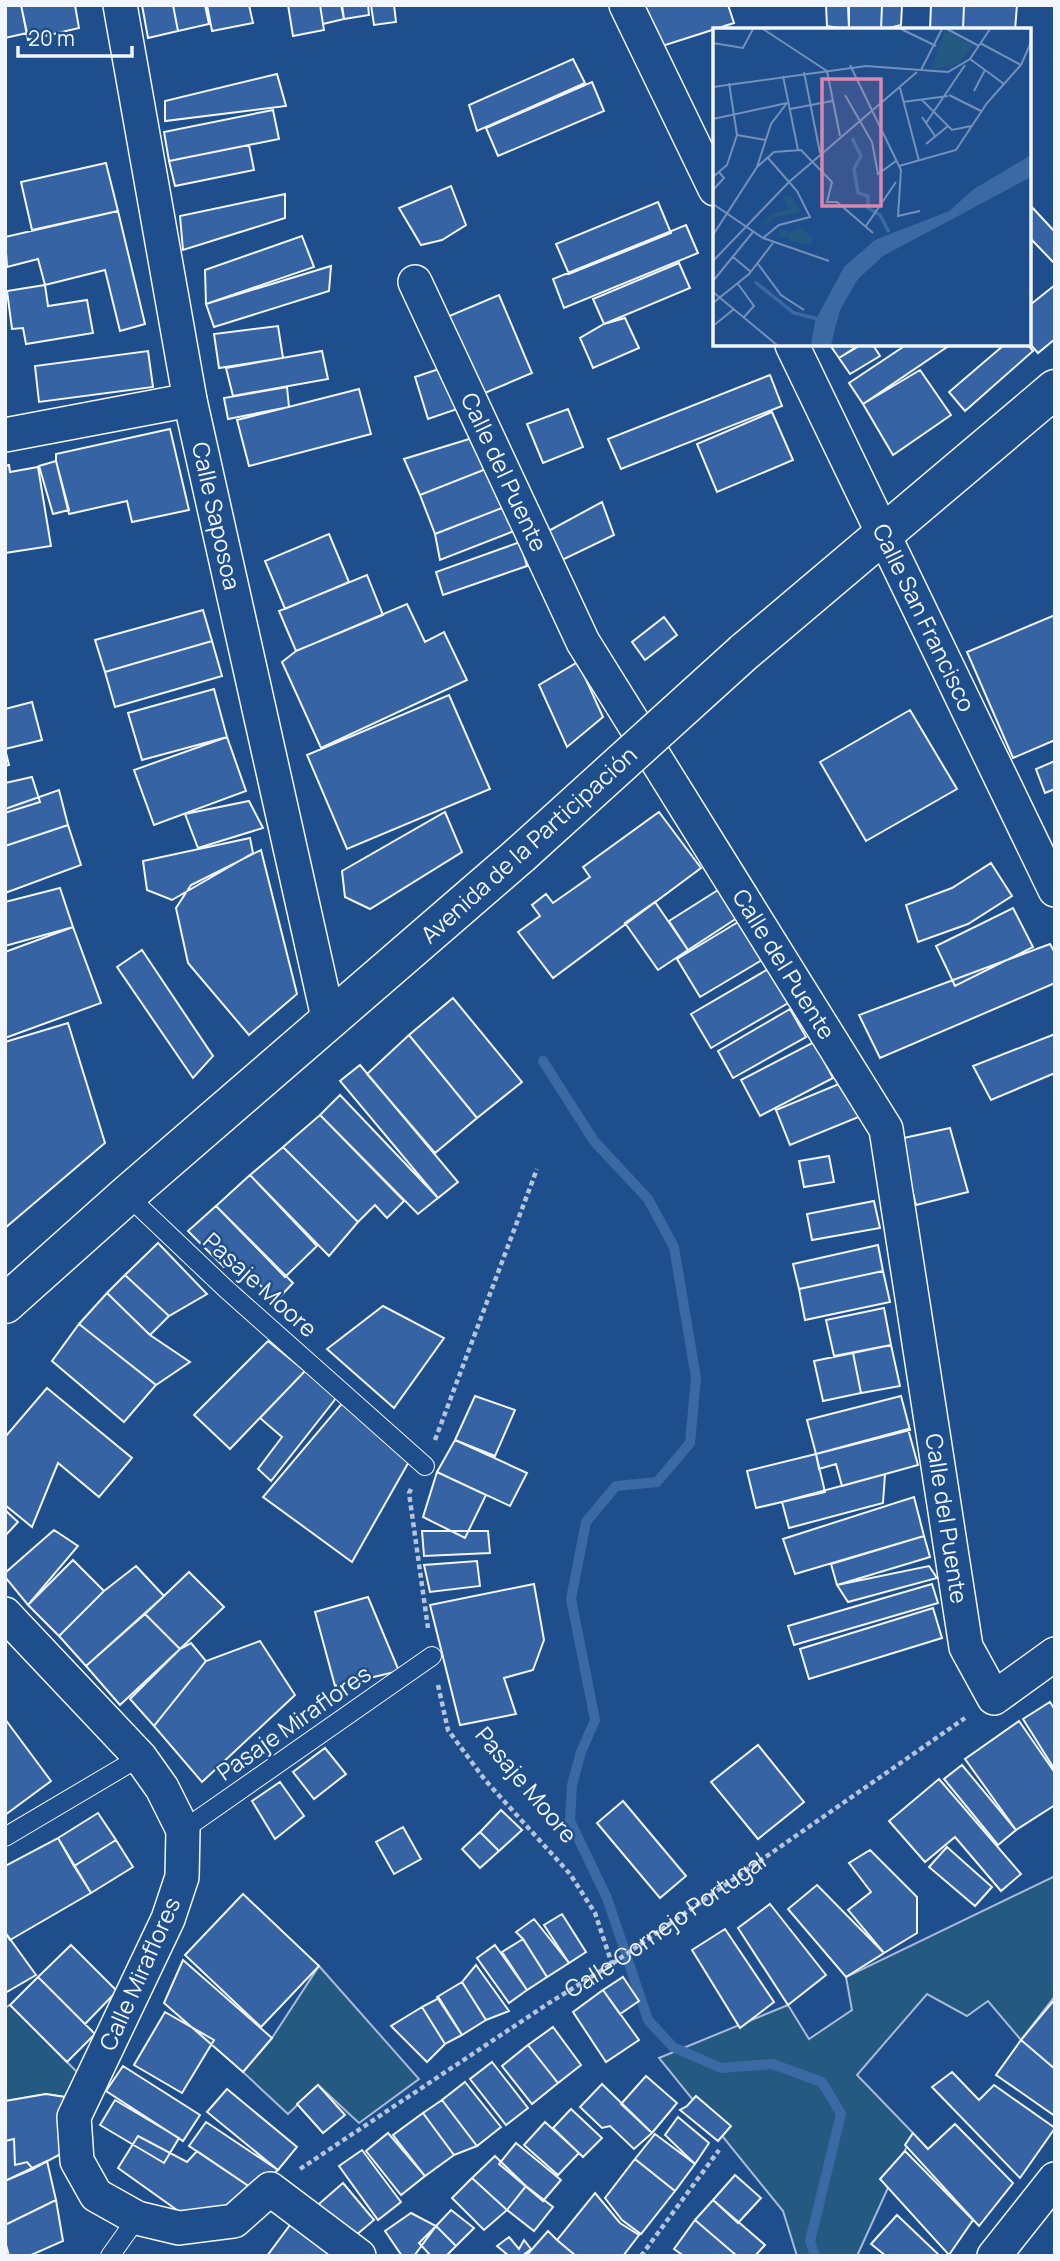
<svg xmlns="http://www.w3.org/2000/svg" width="1060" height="2261" font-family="Manrope,sans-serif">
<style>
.green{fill:#245a82;stroke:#a8bbd7;stroke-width:2}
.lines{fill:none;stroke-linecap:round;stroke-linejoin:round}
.stream{stroke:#3b69a3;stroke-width:10}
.building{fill:#3563a3;stroke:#f2f6ff;stroke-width:2}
.lane-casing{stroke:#f2f6ff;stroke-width:20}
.street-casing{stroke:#f2f6ff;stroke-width:36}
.secondary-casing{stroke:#f2f6ff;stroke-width:41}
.path{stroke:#b3c4dc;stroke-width:4.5;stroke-dasharray:5 3.5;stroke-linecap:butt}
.lane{stroke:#1f4e8c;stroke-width:18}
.street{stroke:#1f4e8c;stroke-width:33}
.secondary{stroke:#1f4e8c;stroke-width:38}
.secondary-bridge-casing{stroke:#f2f6ff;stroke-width:41;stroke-linecap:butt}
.secondary-bridge{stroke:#1f4e8c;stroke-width:38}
.labels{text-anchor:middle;stroke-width:5;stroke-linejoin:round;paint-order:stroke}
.street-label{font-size:23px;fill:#f2f6ff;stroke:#1f4e8c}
.inset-river{fill:none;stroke:#3b69a3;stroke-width:3.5}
.inset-road{fill:none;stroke:#7391ba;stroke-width:2}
.view{fill:#da87ad;fill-opacity:0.15;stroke:#da87ad;stroke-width:3.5}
.inset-edge{fill:none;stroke:#f2f6ff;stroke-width:3.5}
</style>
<rect width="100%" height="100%" fill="#1f4e8c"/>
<path class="green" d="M1055 1876V1996L1021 2040 988 2001 967 2016 927 1994 857 2075 913 2133 857 2256H797L783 2211 659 2058 788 2005 809 2039 852 2010 846 1977Z
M319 1966 419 2079 359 2123 318 2085 288 2114 243 2072 272 2038Z
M10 2005 78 2073 65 2097 46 2094 5 2101V2008Z"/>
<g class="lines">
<path class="stream" d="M543 1061 594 1141 648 1199 674 1247 696 1378 690 1443 657 1482 616 1486 586 1522 571 1599 595 1720 581 1752 572 1785 570 1821 607 1898 648 2020 673 2047 721 2068 772 2064 822 2082 841 2114 810 2241 815 2256"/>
</g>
<path class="building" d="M5 5H21L27 33 5 38Z
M21 5H75L79 28 28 40Z
M142 5H173L178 31 148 38Z
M173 5H205L209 24 178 31Z
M207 5H249L253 23 212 31Z
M288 5H320L324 30 293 36Z
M320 5H341L344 19 323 24Z
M342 5H368L369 15 344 19Z
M371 5H394L396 22 374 25Z
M642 5H728L734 23 656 48Z
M826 5H848L849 30 827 26Z
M849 5H882L881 30H849Z
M882 5H902L901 25 881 30Z
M931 5H964L963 30H930Z
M964 5H1017L1015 30H963Z
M573 59 585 83 477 131 469 105Z
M277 74 286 106 165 121V101Z
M592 82 604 111 498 156 486 128Z
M273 110 279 139 169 161 164 132Z
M249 145 254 170 175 186 169 161Z
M106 163 118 211 32 230 21 182Z
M451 186 466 225 442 240 421 245 399 208Z
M285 194V218L183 250 180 216Z
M658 202 671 233 569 274 556 244Z
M1030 205 1055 232V264L1030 238Z
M118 211 145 324 120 331 105 270 45 285 38 259 7 267 5 237Z
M686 225 698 253 564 308 553 279Z
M302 236 314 267 206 304 205 270Z
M679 263 690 288 604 324 593 299Z
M331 266 329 291 214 327 206 304Z
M45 285 48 306 87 300 93 333 26 344 23 328 12 329 7 291Z
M1055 285V339L1038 353 1030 344V305Z
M499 295 532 373 461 403 428 325Z
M625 318 639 348 593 368 580 338 604 324Z
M278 326 283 358 219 368 214 334Z
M830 345H859L839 358Z
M861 345H873L880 356 850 374 839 358Z
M906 345H950L863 404 849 383Z
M1004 345H1028L1033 351 965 411 949 392Z
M148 351 153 387 39 402 35 366Z
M322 351 328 379 233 396 226 368Z
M445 367 463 407 428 419 415 377Z
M920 370 951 415 893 455 863 404Z
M770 375 782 406 621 469 608 439Z
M287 387 289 407 228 419 224 398Z
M359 389 371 434 249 466 237 420Z
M568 409 583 447 543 463 527 424Z
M772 412 793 460 717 492 697 444Z
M170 429 189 510 132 522 127 501 69 514 56 461V454Z
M479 436 491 467 420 495 404 459Z
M56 461 69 510 53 514 39 466Z
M9 465 10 472 38 467 51 546 5 553V466Z
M491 467 507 506 435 534 420 495Z
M602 502 614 535 558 562 543 534Z
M507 506 514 531 440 560 435 534Z
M329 534 349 582 285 609 265 561Z
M520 542 527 566 443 595 436 572Z
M367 575 383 615 296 651 279 611Z
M407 604 425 642 444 632 467 680 321 748 282 662 296 651Z
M203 610 212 641 105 672 95 640Z
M1055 615V740L1013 758 967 652Z
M664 617 677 635 645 660 632 642Z
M212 641 222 676 115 707 105 672Z
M578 662 603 717 567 747 539 685Z
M214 689 227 737 142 760 128 713Z
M449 695 490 789 347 849 307 755Z
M32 702 42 740 5 749 9 765 5 766V709Z
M910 710 957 789 866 841 820 762Z
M227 737 246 791 154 825 134 770Z
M1055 761V789L1045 793 1036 769Z
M32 777 40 802 5 813V783Z
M59 790 68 825 5 846V809Z
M249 801 263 828 198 848 185 814Z
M445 812 462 852 370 909 345 897 342 871Z
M659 812 701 868 553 978 518 932 540 916 532 905 546 894 553 903 590 877 583 867Z
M68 825 81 865 5 893V846Z
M250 838 253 853 172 900 147 890 143 861Z
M261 850 297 994 249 1035 188 963 176 908 191 885Z
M991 863 1012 896 968 924 918 942 906 905 952 888Z
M60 888 73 927 5 946V902Z
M718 890 737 918 688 950 669 921Z
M655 902 688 950 658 970 625 923Z
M1013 908 1033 947 955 986 936 946Z
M738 922 762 960 700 997 677 959Z
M73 927 101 1003 5 1038V952Z
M1050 944 1055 953V983L880 1058 859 1015Z
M142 950 213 1056 193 1078 117 967Z
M770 968 790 1002 711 1048 691 1014Z
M453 998 522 1082 477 1118 409 1035Z
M790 1009 806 1037 733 1078 718 1051Z
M68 1023 105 1143 5 1228V1042Z
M1055 1034V1073L991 1100 973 1066Z
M409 1035 477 1118 435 1153 367 1074Z
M814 1042 833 1078 760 1116 741 1080Z
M360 1065 458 1182 438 1198 340 1081Z
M846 1081 861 1116 790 1145 776 1110Z
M340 1095 438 1198 418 1214 320 1115Z
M320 1115 404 1201 387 1218 375 1205 358 1222 283 1147Z
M950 1128 968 1192 916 1205 899 1139Z
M283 1147 358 1222 329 1256 250 1175Z
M829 1156 834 1182 804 1187 799 1161Z
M250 1175 317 1246 285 1277 216 1206Z
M874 1201 880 1228 812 1240 807 1214Z
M216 1206 293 1283 276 1301 236 1261 224 1267 188 1231Z
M158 1243 207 1294 169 1316 125 1275Z
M878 1245 883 1271 799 1289 793 1264Z
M883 1271 890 1302 805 1320 799 1289Z
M125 1275 169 1316 150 1335 107 1293Z
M107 1293 150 1335 190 1362 156 1385 79 1324Z
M383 1306 444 1338 394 1408 327 1349Z
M884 1308 891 1345 834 1356 826 1320Z
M79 1324 156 1385 124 1422 52 1361Z
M268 1341 305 1371 230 1449 194 1415Z
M891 1345 900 1386 861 1393 853 1353Z
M853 1353 861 1393 823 1401 814 1361Z
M305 1371 337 1397 271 1481 258 1469 282 1437 260 1418Z
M47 1388 132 1458 99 1497 58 1463 32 1527 5 1505V1437Z
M475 1396 515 1410 495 1456 455 1440Z
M901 1396 910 1430 816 1454 807 1420Z
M344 1401 415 1451 352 1562 263 1497Z
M908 1429 918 1465 842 1486 836 1464 819 1469 816 1454Z
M455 1440 527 1473 510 1506 437 1472Z
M816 1454 825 1492 756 1508 747 1471Z
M437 1472 486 1495 465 1538 423 1517Z
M885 1474 883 1503 789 1528 782 1502Z
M914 1497 924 1536 795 1574 783 1539Z
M5 1510 18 1522 5 1536Z
M54 1530 78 1546 28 1605 5 1577V1573Z
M422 1531H488L490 1553 424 1556Z
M924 1536 930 1557 837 1585 831 1564Z
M73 1560 104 1591 59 1636 28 1605Z
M477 1561 480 1586 430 1592 424 1565Z
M136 1566 164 1596 86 1666 59 1636 104 1591Z
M929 1566 937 1578 848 1602 837 1585Z
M189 1572 224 1607 180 1649 145 1614Z
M534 1584 544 1640 533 1670 504 1678 516 1714 460 1725 430 1605Z
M932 1584 938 1603 794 1645 788 1626Z
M368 1597 399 1671 335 1686 315 1612Z
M933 1608 942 1638 809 1679 800 1649Z
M145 1614 180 1649 120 1705 86 1666Z
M260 1641 295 1695 202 1782 154 1726 206 1661Z
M191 1643 206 1661 154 1726 130 1699 180 1649Z
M1050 1702 1055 1710V1770L1023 1719Z
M5 1719 51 1781 5 1815Z
M1019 1721 1055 1773V1805L1016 1830 965 1759Z
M758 1745 804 1802 758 1839 711 1782Z
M325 1748 346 1774 314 1799 293 1772Z
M962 1765 1016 1830 998 1845 944 1779Z
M939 1779 1021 1874 1001 1891 955 1837 925 1862 889 1821Z
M280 1782 304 1816 275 1839 252 1801Z
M623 1801 686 1876 660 1898 597 1823Z
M501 1810 522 1830 499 1851 480 1832Z
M98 1813 116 1840 74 1866 58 1838Z
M403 1827 421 1859 394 1874 376 1842Z
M480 1832 499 1851 480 1868 462 1849Z
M58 1838 91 1893 10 1940 5 1932V1866Z
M116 1840 133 1867 91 1893 74 1866Z
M947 1847 992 1887 975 1906 929 1867Z
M870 1850 917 1897V1933L884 1953 848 1910 871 1892 849 1863Z
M817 1885 884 1953 846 1977 788 1909Z
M243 1894 319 1966 261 2027 185 1955Z
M770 1904 826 1975 788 2005 738 1928Z
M562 1914 586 1952 569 1963 544 1925Z
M534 1919 569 1963 547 1977 523 1939 516 1932Z
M725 1929 774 2002 740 2028 692 1950Z
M5 1932 36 1975 5 1993Z
M523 1939 547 1977 527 1990 502 1952Z
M71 1945 117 1991 85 2024 38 1977Z
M495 1945 527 1990 509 2003 477 1958Z
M183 1960 272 2038 243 2072 164 2003Z
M476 1965 509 2011 486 2020 462 1982Z
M38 1977 95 2034 67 2062 10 2005Z
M623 1977 639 2001 620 2014 603 1990Z
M462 1982 486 2020 462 2035 437 1997Z
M603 1990 639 2040 606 2062 573 2012Z
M439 1998 462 2035 445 2044 422 2007Z
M1055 1999V2069L1021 2040Z
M422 2007 445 2044 427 2062 391 2026Z
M165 2012 214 2040 182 2093 134 2065Z
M553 2027 581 2065 558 2083 528 2045Z
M1021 2040 1055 2069V2116L996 2075Z
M528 2045 558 2083 532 2104 502 2066Z
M492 2062 528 2108 506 2125 470 2079Z
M123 2066 200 2115 183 2141 106 2091Z
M952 2072 979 2100 994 2085 1055 2128 1020 2178 932 2087Z
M646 2076 677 2103 652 2133 621 2104Z
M465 2082 501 2127 477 2146 442 2100Z
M602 2084 652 2133 634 2149 610 2126 602 2128 580 2107Z
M318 2085 345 2115 323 2133 297 2104Z
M227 2089 297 2147 278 2170 207 2112Z
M46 2094 65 2097 74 2113 68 2150 33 2169 27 2162 15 2165 14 2139 5 2141V2101Z
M696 2096 731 2126 718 2141 680 2110 687 2106Z
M115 2100 179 2138 164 2163 100 2125Z
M442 2100 477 2146 454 2155 423 2113Z
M571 2109 602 2138 583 2157 553 2128Z
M423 2113 454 2155 425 2176 393 2135Z
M678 2117 709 2143 695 2164 665 2135Z
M206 2122 278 2170 253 2189 189 2146Z
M545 2122 579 2153 558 2175 524 2145Z
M955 2124 1013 2183 979 2226 905 2145 913 2133 928 2149Z
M388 2133 425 2176 401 2195 366 2151Z
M655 2134 695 2164 675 2191 635 2159Z
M138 2136 187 2162 197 2151 253 2189 237 2215H184L118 2168Z
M14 2139 15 2165 27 2162 33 2169 5 2181V2141Z
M516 2143 561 2180 543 2201 499 2164Z
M362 2150 401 2202 378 2220 339 2166Z
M905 2151 973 2220 949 2255 880 2179Z
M495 2156 526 2186 507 2210 472 2178Z
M635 2159 675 2191 641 2234 622 2220 605 2198Z
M47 2161 56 2200 5 2225V2181Z
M735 2175 761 2198 738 2223 713 2200Z
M472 2178 507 2210 484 2230 452 2198Z
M343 2183 374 2220 343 2246 312 2210Z
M526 2186 553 2207 534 2231 507 2210Z
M595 2193 620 2223 639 2235 623 2256H576L557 2240Z
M56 2200 63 2241 29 2256H9L5 2241V2225Z
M713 2200 765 2245 755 2256H737L695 2220Z
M451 2210 474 2228 456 2246 436 2226Z
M411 2213 436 2226 414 2256H402L385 2231Z
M897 2215 940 2256H886L871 2244Z
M695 2220 737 2256H684L674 2249Z
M293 2221 339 2256H267Z
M436 2226 456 2246 446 2256H431L419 2243Z
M548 2231 557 2240 576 2256H526Z
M509 2237 519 2249 524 2240 531 2249 522 2256H509L497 2246Z"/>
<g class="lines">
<g class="lane-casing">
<path id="lane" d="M127 1195 226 1289 425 1466
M183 1830 432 1656
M5 1837 140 1757
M110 2256 137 2218"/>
</g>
<g class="street-casing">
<g id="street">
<path id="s2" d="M120 5 190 400 329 1022"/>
<path d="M626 5 715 189"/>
<path id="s3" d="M415 282 583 642 886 1129 966 1647 994 1698 1055 1654"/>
<path id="s4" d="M792 345 1055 890"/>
<path d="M5 435 190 400"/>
<path d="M5 1614 140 1757 162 1788 183 1830 182 1877 168 1919 74 2117 77 2161 96 2195 137 2218 179 2228 234 2221 270 2189 359 2256"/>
<path d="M994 2256 1055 2179"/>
</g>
</g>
<g class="secondary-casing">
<path id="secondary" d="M744 652 1055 389
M5 1304 127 1195 520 855"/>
</g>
<g class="path">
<path d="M435 1440 537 1169"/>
<path d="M411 1489 409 1493 428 1628"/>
<path d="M438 1685 448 1730 485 1780 570 1874 595 1913 612 1964"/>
<path id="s1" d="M300 2169 549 2003 612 1964 965 1718"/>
<path d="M641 2256 719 2150"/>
</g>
<use href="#lane" class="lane"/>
<use href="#street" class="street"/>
<use href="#secondary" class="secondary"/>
<g class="secondary-bridge-casing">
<path id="secondary-bridge" d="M520 855 744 652"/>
</g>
<use href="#secondary-bridge" class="secondary-bridge"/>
</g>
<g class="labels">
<g class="street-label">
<text dy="8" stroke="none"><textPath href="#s3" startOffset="210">Calle del Puente</textPath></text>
<text dy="8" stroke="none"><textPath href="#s2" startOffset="520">Calle Saposoa</textPath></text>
<text dy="8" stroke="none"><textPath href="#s4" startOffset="303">Calle San Francisco</textPath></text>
<text transform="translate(529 845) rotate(-42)" y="8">Avenida de la Participación</text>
<text dy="8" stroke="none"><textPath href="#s3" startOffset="777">Calle del Puente</textPath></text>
<text transform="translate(260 1285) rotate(42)" y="8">Pasaje Moore</text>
<text dy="8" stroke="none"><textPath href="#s3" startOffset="1365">Calle del Puente</textPath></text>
<text transform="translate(294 1723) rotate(-35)" y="8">Pasaje Miraflores</text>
<text transform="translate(526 1785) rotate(50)" y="8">Pasaje Moore</text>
<text dy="8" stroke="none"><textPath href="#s1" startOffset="439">Calle Cornejo Portugal</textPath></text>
<text transform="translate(140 1974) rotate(-66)" y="8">Calle Miraflores</text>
</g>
</g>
<g transform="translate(713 28)">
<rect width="318" height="318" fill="#1f4e8c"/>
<path d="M232 2 260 17 245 36 219 41ZM78 168 88 184 62 189 49 198 58 186 76 181 71 169ZM89 200 100 211 97 217 77 213V209H61L67 208 65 201 77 204Z" fill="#245a82"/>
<path d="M318 127V149L170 228 145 251 127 282 118 317H98L102 293 131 239 162 212 236 183 261 161Z" fill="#3b69a3"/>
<path class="inset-river" d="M139 110 148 128 141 141 145 165 155 168V180L167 187 176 204M42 254 81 285 105 291"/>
<path class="inset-road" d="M50 1 114 43M188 1 223 18M234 1 266 18M0 15 30 20 40 1M267 15 308 37M257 31 291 56M137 37 188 142 185 188 207 183M208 42 229 1M114 43 127 108M91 44 107 125M70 48 85 122M0 59 153 38 235 44 257 31 277 1M187 60 206 133M261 63 272 42M132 67 159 114 165 146 183 133M236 67 268 83M209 72 239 102 258 98M190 74 235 68M77 81 119 73M209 89 222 108M0 91 74 75M213 95 252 37M24 107 53 112M213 116 235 98M186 138 243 122 274 75 308 37 319 12M44 139 61 124 88 122 119 154 114 174H124L160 205M0 149 14 137 24 107 16 55M0 162 11 150 6 144M0 176 50 210 116 233M153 198 183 154M0 207 44 139 58 96 74 75M50 210 66 197 97 189 84 163 55 130M20 229 38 244M0 233 76 154 204 44M45 236 68 267 91 282M0 253 40 204M25 256 41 278 31 289M0 264 64 317M0 275 36 246 60 215M0 298 21 281"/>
<path class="view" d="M109 51H168V178H109Z"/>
<rect width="318" height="318" class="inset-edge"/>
</g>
<rect width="1060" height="2261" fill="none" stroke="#f2f6ff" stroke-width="14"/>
<path d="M18 46v10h114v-10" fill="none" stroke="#f2f6ff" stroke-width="3.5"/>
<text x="28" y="46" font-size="21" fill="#f2f6ff" stroke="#1f4e8c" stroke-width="5" paint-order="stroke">20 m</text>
</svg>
